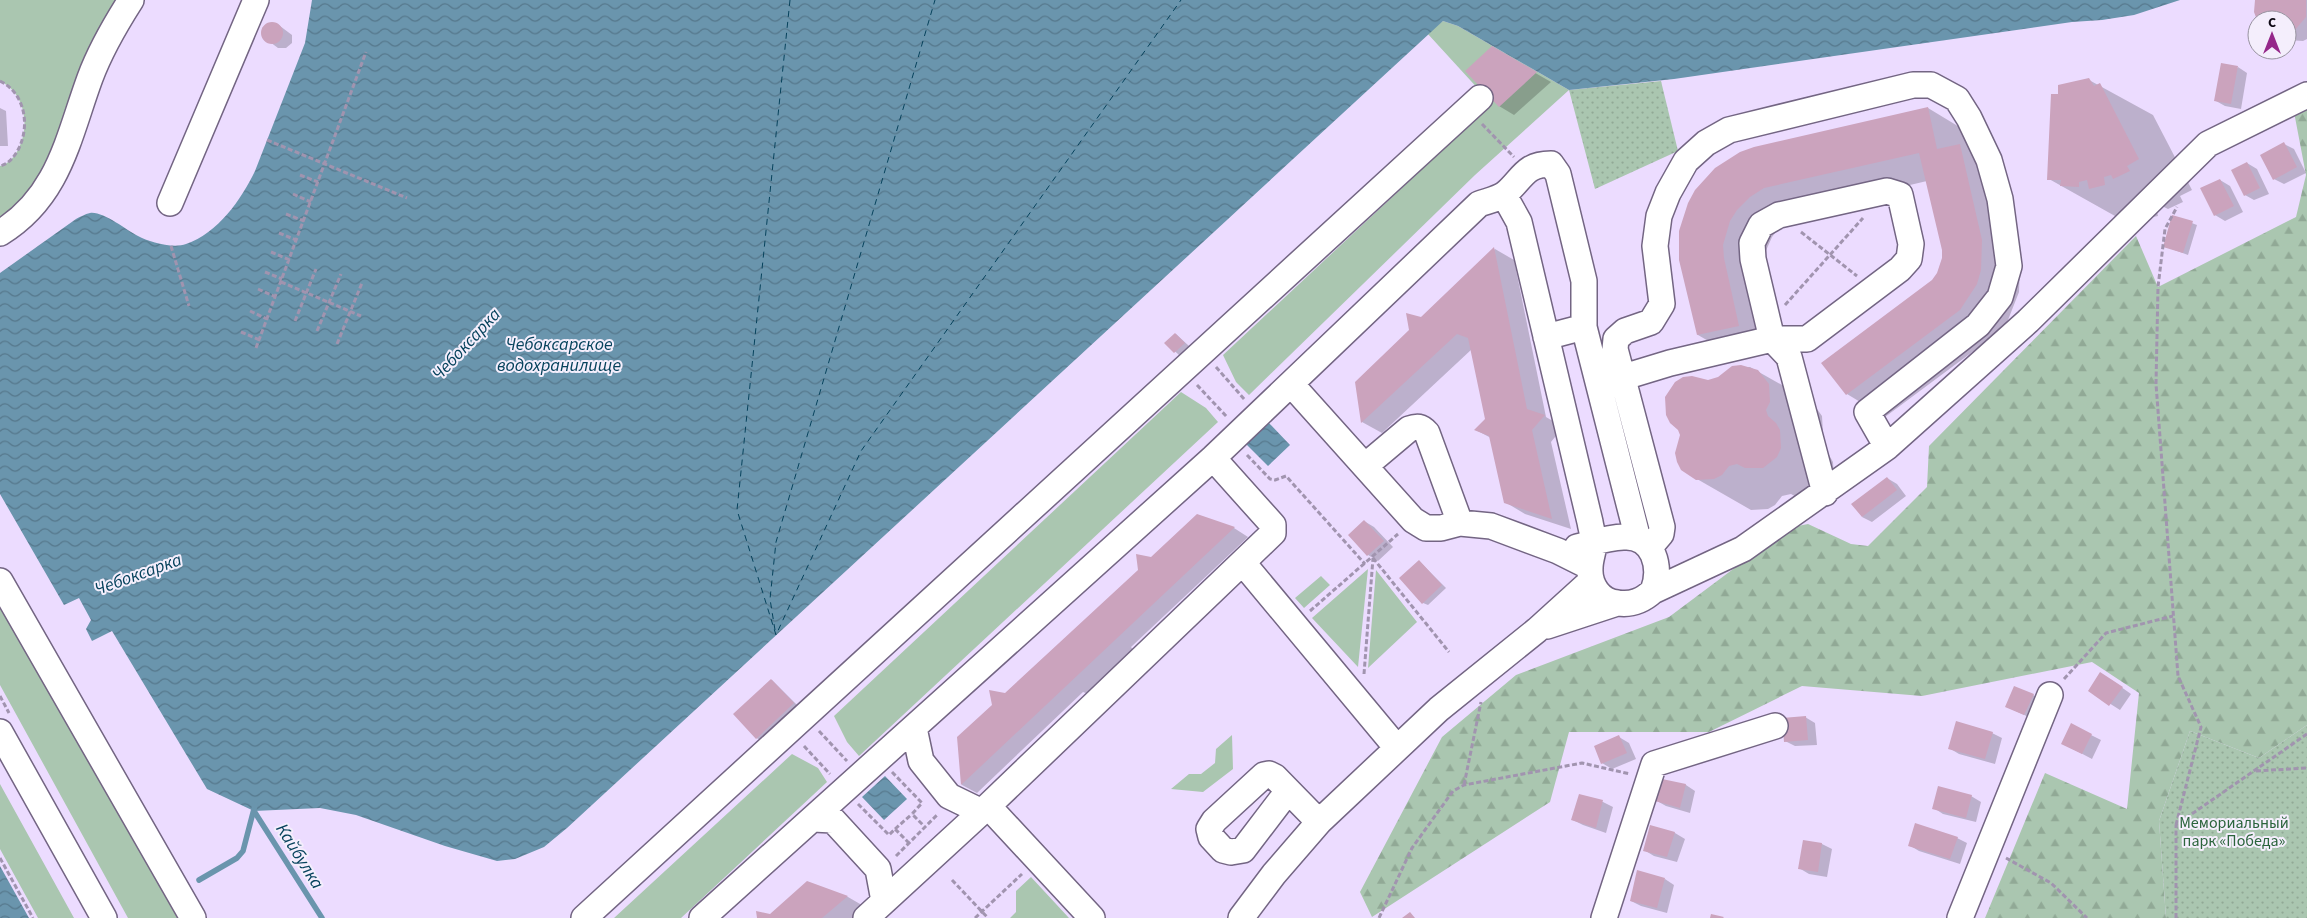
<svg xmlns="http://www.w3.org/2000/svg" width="2307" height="918" font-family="'Source Sans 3',sans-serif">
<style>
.grass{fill:#aac6b0}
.forest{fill:url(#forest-firs)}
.park{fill:url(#park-dots)}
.water{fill:url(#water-waves)}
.shadow{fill:#0003}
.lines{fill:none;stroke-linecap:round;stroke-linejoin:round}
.stream{stroke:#6a95ad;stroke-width:5.5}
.ferry{stroke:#06425c;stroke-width:1;stroke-dasharray:6 5;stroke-linecap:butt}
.building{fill:#cba3bd}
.minor-casing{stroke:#736583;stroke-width:28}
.path{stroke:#a194af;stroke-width:3;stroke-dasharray:5 2.5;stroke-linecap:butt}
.minor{stroke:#fff;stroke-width:25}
.labels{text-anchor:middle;stroke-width:4;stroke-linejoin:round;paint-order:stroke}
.park-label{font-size:16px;fill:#2b643c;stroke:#f4eefc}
.water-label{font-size:18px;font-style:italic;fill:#06425c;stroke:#f4eefc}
</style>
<defs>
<pattern id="forest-firs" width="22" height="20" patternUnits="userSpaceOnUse" patternTransform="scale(1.25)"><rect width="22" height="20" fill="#aac6b0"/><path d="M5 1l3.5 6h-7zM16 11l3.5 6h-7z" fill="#91a996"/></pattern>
<pattern id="park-dots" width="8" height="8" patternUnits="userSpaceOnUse" patternTransform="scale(1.25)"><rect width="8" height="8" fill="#aac6b0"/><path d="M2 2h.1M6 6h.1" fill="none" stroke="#91a996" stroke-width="1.8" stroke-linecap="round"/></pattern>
<pattern id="water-waves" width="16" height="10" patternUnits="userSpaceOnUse" patternTransform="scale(1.25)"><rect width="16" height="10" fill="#6a95ad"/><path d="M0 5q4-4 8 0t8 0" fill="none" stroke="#56788c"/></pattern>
</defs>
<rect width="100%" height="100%" fill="#ecdcff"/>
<path class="grass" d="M0 0H122L46 175 0 224V166C9 164 15 156 19 148 30 125 25 93 0 81Z
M1443 21 1458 26 1569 90 1475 175 1249 395 1236 382 1223 355 1492 104 1427 33Z
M1181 392 1206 408 1218 422 859 756 847 742 834 716Z
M1368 569 1358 667 1312 618Z
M1376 570 1417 622 1368 668Z
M1321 576 1330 585 1304 608 1295 598Z
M0 601 180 918H128L0 685Z
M1232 735 1233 769 1203 792 1171 789 1189 774H1201L1215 763 1216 749Z
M792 754 818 768 827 782 681 918H614Z
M0 784 74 918H38L0 849Z
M1031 877 1069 918H1010L1016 912V891Z"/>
<path class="forest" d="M2307 107V725L2259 758 2190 731 2159 821 2166 918H1985L2045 773 2127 809 2139 693 2092 662 1922 696 1802 686 1709 732H1569L1550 802 1372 917 1360 892 1442 737 1516 675 1669 617 1788 528 1808 524 1851 544 1868 546 1927 487 1929 446 2136 236 2158 287 2296 217 2306 175 2294 112Z"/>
<path class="park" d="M1661 81 1678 151 1595 189 1569 90Z
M2307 725V918H2166L2159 821 2190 731 2259 758Z"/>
<path class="water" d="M312 0H2180L2134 15 2102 20 2072 22 1674 79 1569 90 1458 26 1443 21 567 828 544 847 515 859 497 861 445 846 356 815 320 808 254 811 207 789 112 631 92 641 86 629 91 620 79 598 64 605 0 494V273L76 219C80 217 85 214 90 213 103 211 126 230 138 236 149 242 173 249 186 244 218 233 241 200 255 171L305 43Z
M1268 422 1290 445 1268 466 1246 444Z
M885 776 907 799 884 820 862 797Z
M0 866 29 918H0Z"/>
<path class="shadow" d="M2257 0H2307V39L2303 41 2287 40V20H2260Z
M268 23H276L292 35V43L286 48H278L262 36V28Z
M1492 48 1551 82 1514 115 1499 106Z
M2238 67 2247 73 2241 109 2225 106 2216 101Z
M2089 80 2153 115 2192 190 2180 196 2183 202 2168 209 2162 206 2156 207 2158 216 2143 219 2115 216 2049 179 2059 95Z
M0 108 6 111 8 146H0Z
M1928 108 1966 131 1971 151 1998 167 2020 262 2019 292 2008 320 1999 332 1885 417 1847 394 1823 363 1933 281 1942 267 1943 249 1927 181 1803 210 1783 223 1772 237 1764 255 1777 348 1736 357 1698 335 1684 217Z
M2284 144 2294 149 2306 173 2284 184 2274 179Z
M2247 163 2257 169 2269 194 2254 200 2245 195Z
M2220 180 2230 186 2243 212 2225 221 2215 215Z
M2173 216 2197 225 2188 255 2169 248Z
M1495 249 1514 260 1546 417 1563 427 1551 442 1571 529 1525 514 1505 502 1491 438 1476 430 1487 420 1472 349 1382 433 1362 422 1356 382Z
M1176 334 1189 346 1179 355 1166 343Z
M1750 367 1812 402 1822 416 1823 433 1819 442 1821 448 1829 455 1833 462 1834 479 1800 499 1791 494 1782 496 1775 505 1768 509 1751 510 1697 479 1708 381 1719 379 1732 368Z
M1887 478 1897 484 1906 496 1872 522 1862 517Z
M1198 516 1234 528 1248 537 1131 647 1134 651 1088 694 1083 692 977 793 962 785 958 737Z
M1364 521 1374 527 1393 547 1378 561 1368 555Z
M1419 561 1446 588 1428 605 1423 603Z
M2110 679 2131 694 2120 710 2090 691Z
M772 680 798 706 761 740 756 738Z
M2033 695 2043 701 2035 720 2007 707Z
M1805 717 1815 723 1817 745 1795 746 1785 741Z
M1992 733 2002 738 1995 764 1959 754 1949 748Z
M2091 735 2101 740 2092 759 2073 749Z
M1619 737 1629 743 1636 759 1612 769 1602 763Z
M1663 780 1686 785 1695 791 1690 813 1666 806 1657 801Z
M1580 796 1603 802 1613 807 1606 833 1583 825 1573 820Z
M1971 796 1981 802 1976 822 1943 814 1934 808Z
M1651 827 1675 833 1685 839 1677 862 1654 856 1644 850Z
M1957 838 1967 843 1960 864 1919 851 1909 845Z
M1804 841 1822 844 1832 849 1827 877 1809 874 1799 868Z
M1665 879 1674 885 1667 913 1641 906 1631 901Z
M807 883 848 897 867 908 855 918H758L770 916Z"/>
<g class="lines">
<path class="stream" d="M254 811 322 918
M199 880 237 858 243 851 255 805"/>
<path class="ferry" d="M790 0 737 510 776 635 861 451 1181 0
M775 630 770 599 776 542 935 0"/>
</g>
<path class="building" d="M2255 0H2306V17L2295 30 2287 33V20H2257L2254 12Z
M261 33a11 11 0 1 1 22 0a11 11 0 1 1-22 0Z
M1492 46 1537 72 1499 107 1465 71Z
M2221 63 2238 66 2231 104 2214 101Z
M2089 78 2094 86 2100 83 2139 159 2127 166 2130 171 2113 179 2111 175 2104 177 2105 185 2089 189 2087 180 2079 182V187L2060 186 2061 180H2047L2051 94H2058V85Z
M1928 107 1937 149 1960 144 1982 240 1981 270 1977 284 1960 310 1846 395 1821 363 1932 280 1937 273 1942 258V250L1919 153 1764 188 1750 197 1737 210 1730 221 1723 245 1724 258 1739 326 1697 335 1679 260V231L1688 203 1695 190 1715 168 1740 152 1754 147Z
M2284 142 2297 167 2273 180 2260 155Z
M2247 162 2260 188 2244 196 2231 170Z
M2220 179 2234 206 2214 216 2200 188Z
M2172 215 2193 221 2183 253 2163 247Z
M1494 247 1527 409 1545 415 1532 430 1552 519 1504 503 1489 436 1474 430 1485 419 1468 338 1457 334 1361 423 1355 382 1409 330 1406 313 1421 317Z
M1175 333 1185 343 1174 353 1164 343Z
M1741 365 1758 370 1769 384 1770 402 1766 410 1768 416 1776 423 1780 430 1781 448 1777 457 1763 468H1745L1737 464 1729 466 1722 475 1714 479 1696 480 1681 470 1677 462 1675 453 1680 435 1678 430 1670 423 1666 415 1665 397 1675 382 1683 377 1692 376 1708 380 1718 377 1732 366Z
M1887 477 1897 490 1862 517 1851 504Z
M1197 514 1235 527 961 785 957 737 992 705 989 690 1005 693 1138 570 1136 554 1151 557Z
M1364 520 1384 541 1367 556 1348 535Z
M1419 560 1442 585 1422 604 1399 578Z
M2100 672 2123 687 2109 706 2088 691Z
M771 679 794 703 756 739 733 714Z
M2014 686 2034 694 2024 715 2005 707Z
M1806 716 1808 740 1784 742 1782 718Z
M1956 721 1993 732 1985 759 1948 749Z
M2071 723 2092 734 2082 754 2061 744Z
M1619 735 1627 753 1601 764 1594 746Z
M1662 779 1686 784 1680 808 1655 801Z
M1938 786 1972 795 1966 818 1932 809Z
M1579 794 1603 800 1596 828 1571 820Z
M1915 823 1958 837 1950 859 1908 846Z
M1650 825 1675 832 1667 857 1643 851Z
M1803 840 1822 843 1818 872 1798 869Z
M1637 870 1665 878 1657 908 1630 901Z
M807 881 848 896 822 918H757L756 911 770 914Z
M1410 912 1415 918H1402Z
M1711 914 1724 917 1723 918H1710Z"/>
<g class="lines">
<g class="minor-casing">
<path id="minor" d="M1504 195 1519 222 1590 522C1591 529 1594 537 1594 545 1593 553 1590 560 1590 568 1589 585 1600 602 1618 603 1632 605 1642 601 1653 591L1743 549 1887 447 2028 321 2208 144 2307 95
M170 203 256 0
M0 233C59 197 68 138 90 78 100 51 115 25 131 0
M1546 337 1584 327
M1624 377 1670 363 1772 339H1807L1900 269 1909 259 1911 244 1900 195 1887 191 1779 215 1761 225 1752 243 1753 259 1772 339 1789 357 1825 493
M1291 384 1413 520 1426 528H1441L1460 523 1491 526 1558 551 1590 567
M1365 466 1409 429C1417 426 1421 426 1427 433L1460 523
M1577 547C1592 543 1608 537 1624 537 1654 535 1662 568 1653 591
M1650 547 1661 534 1662 527 1615 349 1616 339 1625 331 1651 322 1662 304 1655 246 1659 216 1668 193 1686 161 1706 143 1729 130 1913 85H1931L1957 99 1969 118 1989 160 2000 199 2009 266 2000 297 1978 325 1867 412 1887 447
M1243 563 1397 748
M0 581 193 918
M1547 626 1617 603
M914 728 921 761 949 796 982 812
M0 732 104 918
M1288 791 1243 850 1231 852 1223 850 1211 837 1209 829 1214 821 1264 775 1269 774 1275 777 1319 822
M813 819 833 820 878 869 884 901
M584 918 1480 98
M702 918 1213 458 1479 204C1487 201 1499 199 1506 193 1523 178 1525 164 1551 164L1558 174 1584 281V327L1638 539
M866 918 988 806
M1092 918 988 806 1273 533V525L1213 458
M1241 918 1274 874 1319 822 1439 709 1537 630 1591 581
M1604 918 1654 764 1775 726
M1960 918 2050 695"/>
</g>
<path class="path" d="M0 81C25 93 30 125 19 148 15 156 9 164 0 166
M1482 124 1514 157
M267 140 407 198
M300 175 318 182
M293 194 311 202
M286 214 304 221
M1801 232 1857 276
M279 233 296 240
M171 246 189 306
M271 252 290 260
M265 272 282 279
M281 282 361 316
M258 289 276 297
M1785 305 1863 218
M250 311 267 319
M295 321 316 269
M317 331 341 274
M241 332 260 340
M337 344 362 283
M256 348 366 52
M1216 367 1245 400
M1197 385 1227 417
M1247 455 1270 479 1275 480 1286 476 1365 564
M1373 558 1449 652
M1310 611 1398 534
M1364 674 1373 558
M2064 679 2106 633 2173 616
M0 696 9 713
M819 731 847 761
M804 746 830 774
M2256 771 2307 768
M892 772 922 803 912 814 925 827
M1464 785 1481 702
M858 804 889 835 895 829 909 843
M2176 825 2201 727 2178 676 2156 384 2158 287 2165 229 2177 207
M895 829 912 814
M896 856 938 814
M0 858 33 918
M2006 858 2051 883 2087 918
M952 880 988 918
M975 918 1022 874
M1379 918 1412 848 1453 791 1464 785 1582 763 1630 774
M2176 918V825L2307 734"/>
<use href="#minor" class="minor"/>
</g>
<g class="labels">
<g class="park-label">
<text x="2234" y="828">Мемориальный<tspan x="2234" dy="18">парк «Победа»</tspan></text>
</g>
<g class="water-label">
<text transform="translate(466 344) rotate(-47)" y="6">Чебоксарка</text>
<text x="559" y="350">Чебоксарское<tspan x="559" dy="21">водохранилище</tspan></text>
<text transform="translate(138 574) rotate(-20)" y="6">Чебоксарка</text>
<text transform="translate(300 856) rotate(58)" y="6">Кайбулка</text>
</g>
</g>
<g transform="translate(2272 35)"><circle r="24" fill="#f4eefc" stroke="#9893a0"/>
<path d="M0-4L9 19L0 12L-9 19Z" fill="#95288a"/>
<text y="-8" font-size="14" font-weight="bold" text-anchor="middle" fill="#0f0a15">С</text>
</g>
</svg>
